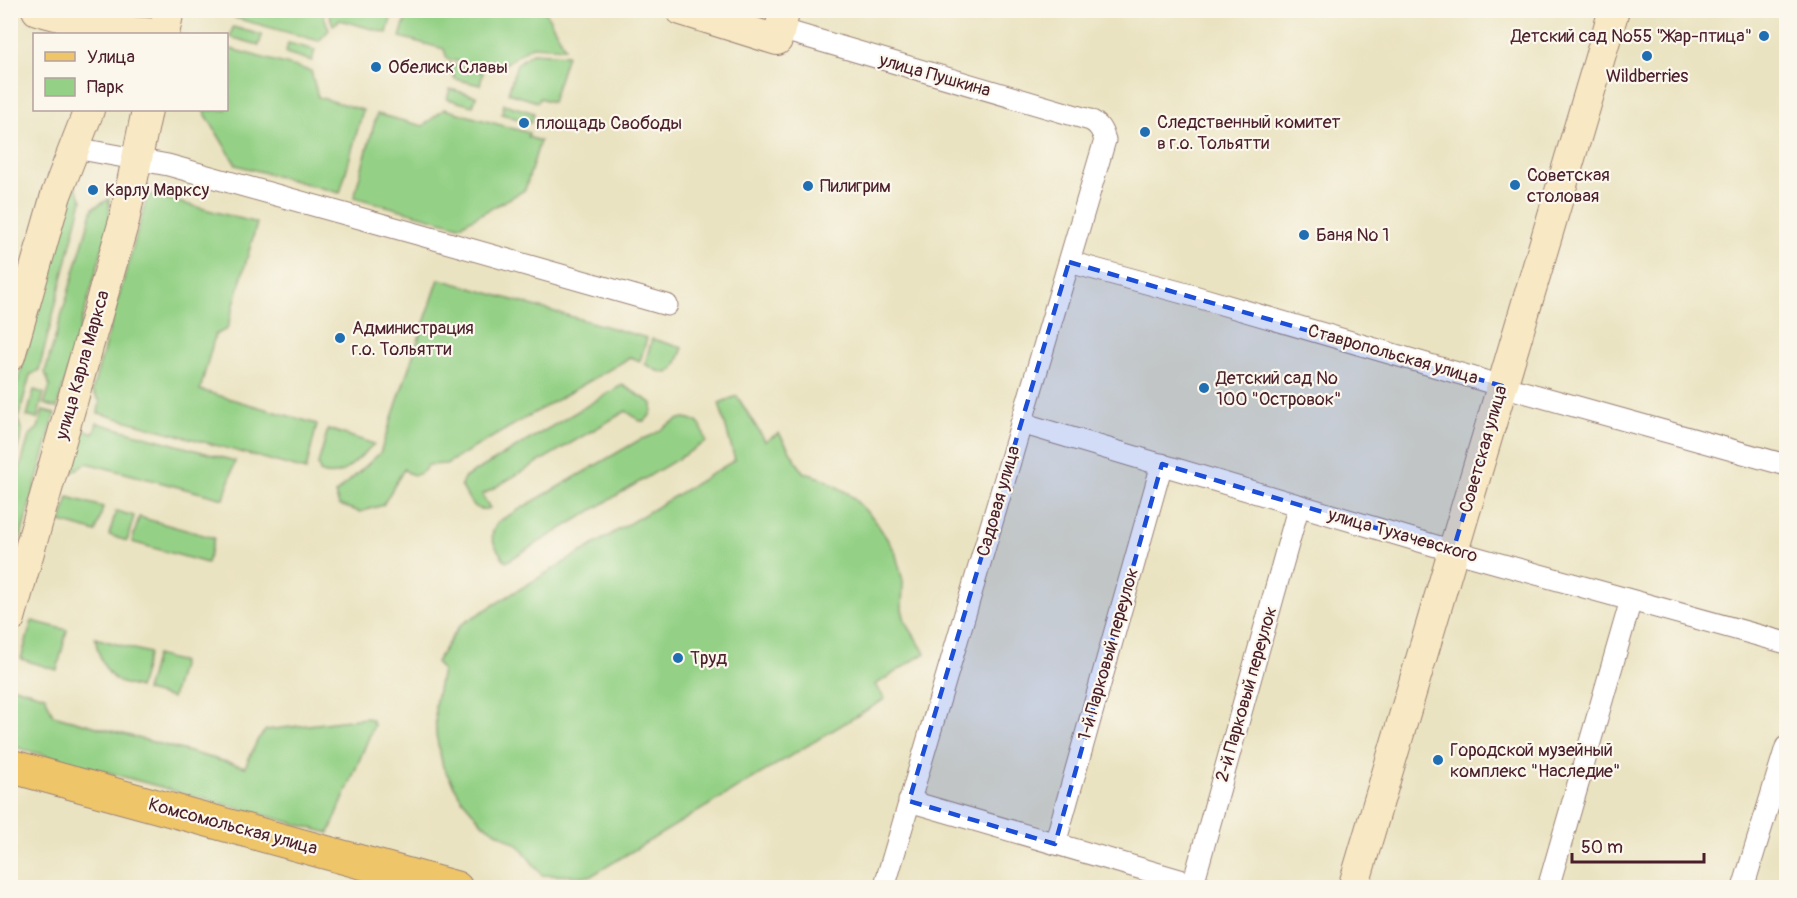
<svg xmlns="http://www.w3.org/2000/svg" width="1797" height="898" font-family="Pangolin,sans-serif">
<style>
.green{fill:#94d186;stroke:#6f7858;stroke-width:1.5}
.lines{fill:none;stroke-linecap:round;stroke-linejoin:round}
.street-casing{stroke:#9a8176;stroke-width:23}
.secondary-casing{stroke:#9a8176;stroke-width:32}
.primary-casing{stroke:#9a8176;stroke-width:35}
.street{stroke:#fff;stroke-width:21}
.secondary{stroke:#f8e8c3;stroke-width:30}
.primary{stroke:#eec569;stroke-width:33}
.marked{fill:#1d4ed8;fill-opacity:0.2;stroke:#1d4ed8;stroke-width:4.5;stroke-dasharray:12 8;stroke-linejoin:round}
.poi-dot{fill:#1f6fb2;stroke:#fbf7ec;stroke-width:2}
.labels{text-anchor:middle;stroke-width:4.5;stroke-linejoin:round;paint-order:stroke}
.poi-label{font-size:18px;fill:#4a1f2b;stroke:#fbf7ec;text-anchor:start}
.street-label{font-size:18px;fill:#4a1f2b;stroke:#fbf7ec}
</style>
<rect width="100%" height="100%" fill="#fbf7ec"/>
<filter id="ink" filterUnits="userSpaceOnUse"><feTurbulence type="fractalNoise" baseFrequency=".0167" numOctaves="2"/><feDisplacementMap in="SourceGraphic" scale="12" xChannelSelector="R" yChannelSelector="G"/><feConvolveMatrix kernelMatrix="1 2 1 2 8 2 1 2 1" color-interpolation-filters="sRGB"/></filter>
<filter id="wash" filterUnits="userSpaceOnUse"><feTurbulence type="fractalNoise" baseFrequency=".008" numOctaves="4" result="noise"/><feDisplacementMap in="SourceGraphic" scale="24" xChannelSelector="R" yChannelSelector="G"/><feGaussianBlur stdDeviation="1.35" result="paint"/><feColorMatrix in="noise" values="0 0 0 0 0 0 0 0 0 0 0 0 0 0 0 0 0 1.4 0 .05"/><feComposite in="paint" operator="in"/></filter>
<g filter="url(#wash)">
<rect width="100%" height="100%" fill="#eae3c1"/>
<path class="green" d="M224 11H322L329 30 319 41 235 18 236 14Z
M328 11H393L387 33 340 20 333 25Z
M408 11H545L565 48 532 46 496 70 447 59 444 49 400 37Z
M233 27 262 35 259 45 230 37Z
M288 43 315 50 312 61 286 53Z
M227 48 311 71 318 97 363 110 340 193 236 165 203 110H226Z
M532 53 567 55 552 102 540 98 538 102 508 93 517 64Z
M449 64 483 72 480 85 455 79Z
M450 89 476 96 473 106 447 99Z
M504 104 534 113 531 123 502 114Z
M444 109 529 133 528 137 540 141 525 190 459 226 354 197 377 114 423 126Z
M74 183 82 200 39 370 30 375 18 419 22 433 11 472V405Z
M148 194 257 223 227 329 215 335 200 390 317 424 306 470 98 413 100 401 92 391Z
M109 199 110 223 57 408 44 404 50 386 45 372 93 208Z
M439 279 647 338 640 361 631 357 446 464 428 465C422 476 412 478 404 469L383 505 360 512 339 505 335 494 380 453Z
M652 339 683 348C672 374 672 380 645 364Z
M622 385 652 403C653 411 651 415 645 421H640L626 411 482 495 490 508C473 514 468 497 461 485L464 478Z
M34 390 44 393 37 419 27 416Z
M737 396 765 441 779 433 803 472 824 479 849 494 874 519 895 551 903 581 902 609 905 621 925 653 875 685 885 699 591 876 542 875 518 845 483 824 461 798 443 767 436 735 435 705 442 670 436 662 460 625 735 460 719 403Z
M43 410 55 414 11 572V500L29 436 38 428Z
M684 418C700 419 703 428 706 442L506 562C496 547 485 537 499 521L641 439C657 437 667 421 684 418Z
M97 423 235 461 224 499 87 463 71 473 83 430 94 433Z
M328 429 374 444C360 456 341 483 320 472L318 464Z
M68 497 103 507 96 532 61 522Z
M116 511 134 516 127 541 109 535Z
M139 517 214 538 207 563 132 542Z
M32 621 67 630 57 670 21 659Z
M95 638 149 653 139 688C133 686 126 685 120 682 105 675 98 653 95 638Z
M156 655 182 662 172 698 146 691Z
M11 686 45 696 53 715 245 767 258 739 266 730 366 718 371 719 374 725 329 833 11 746Z"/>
</g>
<g filter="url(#ink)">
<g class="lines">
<g class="street-casing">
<path id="street" d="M780 29 1090 120C1099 124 1102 131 1105 140L884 888
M75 148 168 165 417 234 667 305
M1069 262 1194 296 1502 386 1786 465
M1021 423 1453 551 1786 643
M909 801 1204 887
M1055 844 1162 464
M1193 884 1299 505
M1548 888 1631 600
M1743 888 1786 747"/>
</g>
<g class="secondary-casing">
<path id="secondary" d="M37 10 116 31 160 34
M681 10 777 40 785 10
M164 34 169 10
M10 356 56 195 89 110
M10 618 124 221 147 110
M1353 888 1614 10"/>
</g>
<g class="primary-casing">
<path id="primary" d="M10 766 456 888"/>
</g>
<use href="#street" class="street"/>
<use href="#secondary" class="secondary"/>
<use href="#primary" class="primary"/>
</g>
</g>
<path class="marked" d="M1069 262 1502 386 1453 551 1162 464 1055 844 909 801Z"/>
<g class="poi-dot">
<circle cx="1764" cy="36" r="6"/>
<circle cx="1647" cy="56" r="6"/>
<circle cx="376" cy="67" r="6"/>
<circle cx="524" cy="123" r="6"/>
<circle cx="1145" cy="132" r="6"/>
<circle cx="1515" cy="185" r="6"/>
<circle cx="808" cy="186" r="6"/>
<circle cx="93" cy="190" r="6"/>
<circle cx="1304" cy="235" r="6"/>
<circle cx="340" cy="338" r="6"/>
<circle cx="1204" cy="388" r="6"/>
<circle cx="678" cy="658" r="6"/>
<circle cx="1438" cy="760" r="6"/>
</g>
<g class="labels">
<g class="poi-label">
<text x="1752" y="42" text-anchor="end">Детский сад №55 "Жар-птица"</text>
<text x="388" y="73">Обелиск Славы</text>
<text x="1647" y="82" text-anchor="middle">Wildberries</text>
<text x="1157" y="128">Следственный комитет<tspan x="1157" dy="21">в г.о. Тольятти</tspan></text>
<text x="536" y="129">площадь Свободы</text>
<text x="1527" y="181">Советская<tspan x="1527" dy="21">столовая</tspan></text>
<text x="820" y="192">Пилигрим</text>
<text x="105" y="196">Карлу Марксу</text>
<text x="1316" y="241">Баня № 1</text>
<text x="352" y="334">Администрация<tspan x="352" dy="21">г.о. Тольятти</tspan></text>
<text x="1216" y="384">Детский сад №<tspan x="1216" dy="21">100 "Островок"</tspan></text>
<text x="690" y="664">Труд</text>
<text x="1450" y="756">Городской музейный<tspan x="1450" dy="21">комплекс "Наследие"</tspan></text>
</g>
<g class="street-label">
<text transform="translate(935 75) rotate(16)" y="6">улица Пушкина</text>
<text transform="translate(1393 354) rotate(16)" y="6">Ставропольская улица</text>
<text transform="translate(82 365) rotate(-74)" y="6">улица Карла Маркса</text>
<text transform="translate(1483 449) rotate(-74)" y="6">Советская улица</text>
<text transform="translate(998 501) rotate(-74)" y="6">Садовая улица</text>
<text transform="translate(1403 535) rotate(16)" y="6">улица Тухачевского</text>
<text transform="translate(1108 654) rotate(-74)" y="6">1-й Парковый переулок</text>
<text transform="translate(1246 694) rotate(-74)" y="6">2-й Парковый переулок</text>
<text transform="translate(233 826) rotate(15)" y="6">Комсомольская улица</text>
</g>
</g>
<rect width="1797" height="898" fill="none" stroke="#fbf7ec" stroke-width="36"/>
<rect x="33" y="33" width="195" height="78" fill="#fbf7ec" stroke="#b4a19f" stroke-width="1.5"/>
<rect x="45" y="52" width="30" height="9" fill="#eec569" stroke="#b4a19f" stroke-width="1.5"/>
<text x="87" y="63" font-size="18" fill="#4a1f2b">Улица</text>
<rect x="45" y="78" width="30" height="18" fill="#94d186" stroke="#b4a19f" stroke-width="1.5"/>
<text x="87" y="93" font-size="18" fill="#4a1f2b">Парк</text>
<path d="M1572 853v9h132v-9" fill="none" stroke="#4a1f2b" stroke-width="3"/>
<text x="1581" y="853" font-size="18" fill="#4a1f2b" stroke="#fbf7ec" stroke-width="4.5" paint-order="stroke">50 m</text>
</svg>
